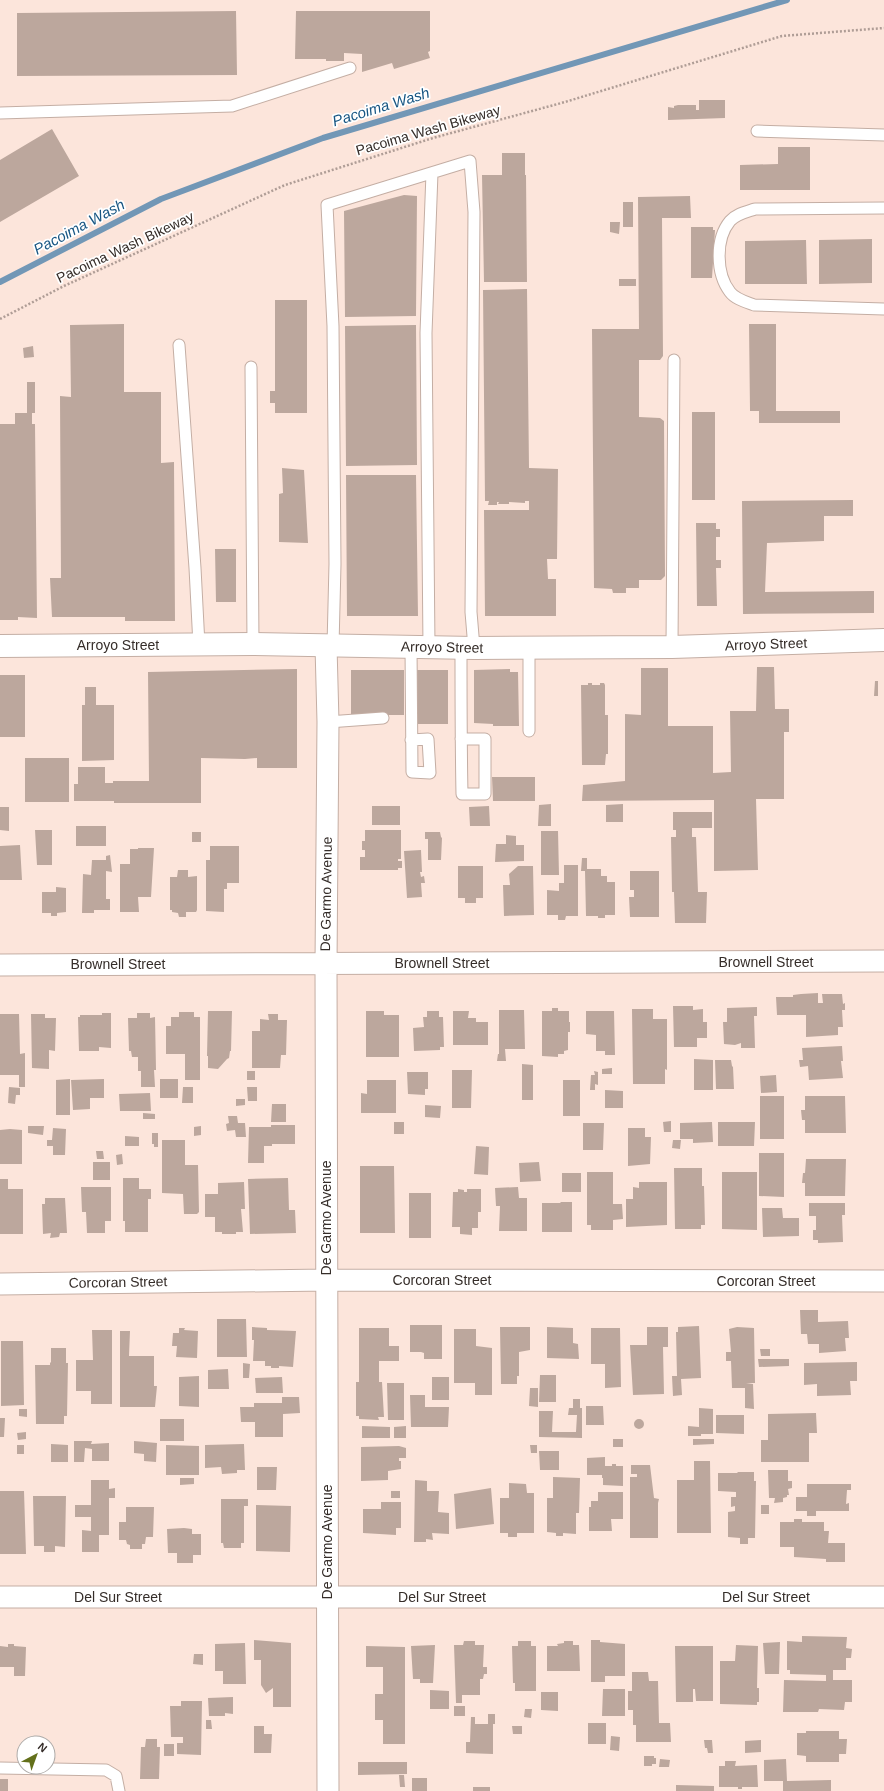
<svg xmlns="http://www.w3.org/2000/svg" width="884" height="1791" font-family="Helvetica,sans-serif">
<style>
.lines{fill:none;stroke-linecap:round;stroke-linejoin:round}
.stream{stroke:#7297b6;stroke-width:6}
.building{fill:#bca79d}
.service-casing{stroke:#c4aea4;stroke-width:13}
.minor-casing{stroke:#c4aea4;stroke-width:23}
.tertiary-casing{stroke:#c4aea4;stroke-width:24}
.path{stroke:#af9d96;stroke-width:2.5;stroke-dasharray:2 2;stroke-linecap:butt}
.service{stroke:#fff;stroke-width:11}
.minor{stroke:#fff;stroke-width:21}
.tertiary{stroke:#fff;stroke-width:22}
.labels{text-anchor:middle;stroke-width:3.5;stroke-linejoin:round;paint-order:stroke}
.street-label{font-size:14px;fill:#352d29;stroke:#fff}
.water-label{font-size:15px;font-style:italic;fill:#185683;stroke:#fff}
</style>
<rect width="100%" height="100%" fill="#fce5db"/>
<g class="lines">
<path class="stream" d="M0 282 161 199 323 138 787 0"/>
</g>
<path class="building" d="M236 11 237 75 17 76V13Z
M296 11H430V51L428 52 430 58 394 69 392 63 362 72V54L344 53V61H326V59H295Z
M699 100H725V118L668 120V107L674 108V106L678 105H696V110H699Z
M52 129 79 176 0 222V160Z
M778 147H810V190H740V165L778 164Z
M502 153H525V175H526L527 282H484L482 175H502Z
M404 195 417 196 416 316 345 317 344 211Z
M690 196 691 218H662L663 356 660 360H639V417L660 418 664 421 665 576 661 580H639V588H626V593H613L612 589 594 588 592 329H639L638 197Z
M623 202H633V227H623Z
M610 222H620L619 234 610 232Z
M691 227H713V230H715L712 278H691Z
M872 239V283L819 284V240Z
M806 240 807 284H745V241Z
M619 279H636V286H619Z
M527 289 529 468 558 469 557 559H547L548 579H556V616H485L484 510H529V501H525V503L509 502V504H498L499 502H497V505H488L489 501H485L483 290Z
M275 300H307V413H275V403H270V391H275Z
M124 324V392H161V463L174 462 175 621H125V617H52L50 578H61L60 396 71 397 70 325Z
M749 324H776V411H840V423H759V411H750Z
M416 325 417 465 346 466 345 326Z
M33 346 34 357 24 358 23 348Z
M27 382H35V413H32V424H35L37 618 18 617V620H0V424H15V413H27Z
M692 412H715V500H692Z
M282 468 304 470 308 543 279 542V494L283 493Z
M346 475H416L418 616H347Z
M853 500V516H824V541L767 543 765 592 874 591V613L743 614 742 501Z
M696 523H716V529H720V537H716V560H721V568H716L717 606H697Z
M215 549H236V602H216Z
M757 667H774L775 709H789V732H784V799H756L758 870 714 871V800L582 801 583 785 625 781V714L641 715V668H668V726H713V773L731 772 730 711H756Z
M297 669V768H257V758L245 759 201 758V803H114V801H74V784H78V767H105V783H113V781H149L148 672Z
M510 669V672H518L519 726H493V724L474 723V670Z
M351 670H404V715H351Z
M415 670H448V724H416Z
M0 675H25V737H0Z
M875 681H878V696H874Z
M588 683H592V685H600V683H604L605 685V715H608V754H606L605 765H582L581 685H588Z
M85 687H96V705H114V760L82 761V705H85Z
M25 758H69V802H25Z
M492 777H535V801H493Z
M551 804V826H538L539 805Z
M623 804V822H606V805Z
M372 806H400V825H372Z
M489 806 490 826H470L469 807Z
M0 807H9V831L0 830Z
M673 812H712V828H692V837H696L698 892H707L706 923H675L674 892H672L671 837H676V830H673Z
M76 826H106V846H76Z
M35 830H52V865H37Z
M365 830H401V859H398V861H402V868H398V870H360V857H365V850H362V841H365Z
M541 831H558L559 875H541Z
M192 832H201V842H192Z
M425 832H440L441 837 442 838 441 860H428V839H425Z
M506 835 516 836V845H524V861L495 862 496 844H506Z
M20 845 22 880H0V846Z
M210 846H239V883H227V889H224V912L206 911V860H210Z
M138 848H154L151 897H138L139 912H120V864H130V849H138Z
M421 850 422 872H420L421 877 424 876 425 883H421L422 897 407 898 404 851Z
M110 855 112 872 106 871V899H110V910H94V913H82L83 874 91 875 92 860H106V856Z
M582 858H587V869H601V876H607V882H615V915H605V918H598V916H586L585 871H581Z
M564 865H578V916H566L565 920H558V915H547V890L559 891V883H564Z
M458 866H483V898H476V903H465V898H458Z
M518 866H533L534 915 504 916 503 885H510L509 874Z
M178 870H188V877L197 876V910L196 912H186V917H179L178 913 172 912V910H170V877H177Z
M630 871H659V917H630L629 897H634V890H630Z
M56 887 66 888V912L57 913V916H51V913H42V892H56Z
M818 993V1003H823L822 994H842L843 1004 845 1003V1010H842L843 1027H838V1035L806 1037V1015H777L776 997H793V995L801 994Z
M673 1006H693V1010L703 1009V1022H707V1038H697V1047H674Z
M757 1007V1016H754L755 1048H741V1043L735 1045 724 1044 723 1022H727V1008Z
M552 1008H558V1011H569V1022H570V1032H568V1050L564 1051V1054H558V1057L542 1056V1011H552Z
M632 1009H653V1019H667V1070L665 1069V1084H633Z
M499 1010H524L525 1049H505L506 1061H497L498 1054H499Z
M208 1011H232L231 1051H230L229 1058 227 1059 218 1069 208 1068V1056H207Z
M366 1011H384V1015H399V1057H366Z
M427 1011H439V1017H443L444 1047H440V1050L414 1051 413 1028 424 1027 423 1017H427Z
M453 1011H469L468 1018H476V1022H488V1045H453Z
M586 1011H614L615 1055H605V1051H596V1035L586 1034Z
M179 1012H194V1017H200V1080H185V1054H166V1026H171V1017H179Z
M102 1013H111V1048L99 1047V1051H79L78 1017H80V1015H102Z
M137 1013H150V1018L155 1017 156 1070H154L155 1087H141V1071H138V1057H132L131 1051H129L128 1018H137Z
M0 1014H19L20 1054 25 1053V1087H19V1075H0Z
M31 1014H45V1018H56L55 1051 49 1050V1069L32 1068Z
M268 1014H278V1020H287L286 1055H281L280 1068H252V1031H260V1019L269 1020Z
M842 1046 843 1061H841L843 1078 809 1080 808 1066 800 1067 799 1060H803L802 1048Z
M694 1059 713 1060V1090H694Z
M715 1060H731L732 1066 733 1067 734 1089H716Z
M522 1064 533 1065V1100H522Z
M612 1068V1074H602V1069Z
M452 1070H472L471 1108H452Z
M247 1071H255V1080H247Z
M594 1071 598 1072V1085L595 1084V1090H590L591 1075H595Z
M407 1072H428V1089H425V1095L408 1094Z
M776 1075 777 1092 761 1093 760 1076Z
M70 1079V1115H56V1080Z
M104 1079V1098H90V1109L73 1110 71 1080Z
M160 1079H178V1098H160Z
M367 1080H396V1113H361V1093L367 1094Z
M563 1080H580V1116H563Z
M9 1087 20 1088V1095H16L15 1104 8 1103Z
M183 1087H193V1103H182Z
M247 1087H257V1101H248Z
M605 1090 623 1091V1108H605Z
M150 1093 151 1111H120L119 1094Z
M760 1096H784V1139H760Z
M805 1096H845L846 1133H805V1120H802L801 1110H805Z
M236 1099H245V1105L236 1106Z
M272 1104H286V1122H271Z
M425 1105 441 1106 440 1118 425 1117Z
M143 1113 155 1114V1119H143Z
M228 1116H237L238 1123H245L246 1137H236L235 1130 227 1131 226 1124 229 1123Z
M671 1121V1132H664L663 1122Z
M394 1122H404V1134H394Z
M712 1122 713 1142 693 1143V1139H680V1123Z
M718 1122H755L754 1146H718Z
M583 1123H604L603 1150H583Z
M271 1125H295V1144H272V1146H264V1163H248L249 1127H271Z
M28 1126H44L43 1135 28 1133Z
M201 1126V1135L194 1136V1127Z
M53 1128 66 1129 65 1155H53V1146H47V1140H52Z
M628 1128H645V1137H651L650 1164 628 1166Z
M10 1129 22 1130V1164H0V1130Z
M152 1133H158V1147H154V1144H152Z
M125 1136 139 1137V1146H125Z
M162 1140H185V1165H198L199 1212 197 1214H184L183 1194 162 1193Z
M673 1140H681L680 1149 672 1148Z
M476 1146 489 1147 488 1175 474 1174Z
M96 1151H103L104 1159H97Z
M759 1153H784V1197L759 1196Z
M122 1154 123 1164 117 1165 116 1155Z
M806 1159H846L845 1196H805V1183H802L803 1173H805Z
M93 1162H110V1180H93Z
M539 1162 541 1181 520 1182 519 1163Z
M360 1166H394L395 1233H360Z
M674 1168H702V1186H704L705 1225H701V1229H675Z
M587 1172H613V1204H622L623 1219 613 1220V1230H591V1225H587Z
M722 1172H757V1230L722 1229Z
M562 1173H581V1192H562Z
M123 1178H139V1189H151V1199H148V1232H125V1221H123Z
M288 1178 289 1210H295L296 1233 250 1234 248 1179Z
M0 1179H8V1189H23V1234H0Z
M244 1182 245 1209H241L243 1232H236V1234H222V1232H215V1217H205V1194H218V1183Z
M639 1182H667V1225L626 1227V1199H633V1187L639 1188Z
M81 1187H111V1221H105V1233H87L86 1212H82Z
M518 1187 519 1198H527V1231H499L500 1206H496L495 1188Z
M458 1189 464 1190V1192H467V1189H481V1212H478V1228H472V1235L460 1234V1227H452L453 1192H458Z
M409 1193H431V1238H409Z
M45 1198H65L67 1233H60L59 1237 50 1238 51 1233 43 1234 42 1204H45Z
M561 1202H572V1232H542V1203H560Z
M809 1203H845V1215H842L843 1242 818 1243V1240H813V1230H816V1216H809Z
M762 1208H782L783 1218H799V1236L763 1237Z
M800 1310H818V1322L848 1321 849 1338H845L846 1351 819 1353V1344H808L807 1334H801Z
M217 1319H246L247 1357H217Z
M410 1325H442V1359H424V1353L421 1352H410Z
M699 1326 701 1378 681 1379 682 1395 673 1396 672 1376H677L676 1332H678V1327Z
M252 1327 267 1328V1330L296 1331 293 1367 279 1366V1368H271V1366H265V1361H253L254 1340H252Z
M500 1327H530V1350L519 1352V1376H517V1384H501Z
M547 1327 573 1328V1343L578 1344 579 1359 547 1358Z
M647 1327H668V1347H663L664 1394 633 1395 630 1345H647Z
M737 1327 754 1328 755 1383H746L753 1384 754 1409 745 1408V1388H732L731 1361H726V1352H731L729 1329Z
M179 1328H185L184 1330 198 1331 197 1358 176 1357 177 1346H172L173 1333H179Z
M359 1328H389V1346H399V1361H379V1382H382L384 1417H378L379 1420 359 1419V1416H356V1382H359Z
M591 1328H620L621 1387 605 1388V1364H591Z
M454 1329H476V1346L492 1348V1395H475V1383H454Z
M92 1330H112V1404H91V1391H76V1360H93Z
M120 1331H130L129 1356H154V1386H157L155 1407H120Z
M1 1341H23L24 1405 1 1406Z
M51 1348H66V1363H68L67 1416H64V1424H36L35 1365H50V1363L51 1362Z
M760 1349H770V1356H761Z
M758 1359H789V1366L759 1367Z
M857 1362V1381H850L851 1395 817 1396V1384L804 1385V1363Z
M243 1363 250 1364 249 1378H243Z
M228 1369 229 1389H208V1370Z
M540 1375H556V1402H539Z
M199 1376V1407L179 1406V1377Z
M282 1377 283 1393H256L255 1378Z
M432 1377H449V1400H432Z
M387 1383H404V1420H388Z
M530 1388H538V1407L529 1406Z
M410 1395H425V1407H449L448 1427H411Z
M282 1397H299L300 1413 283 1414V1437H255V1422H241L240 1407H254V1403H282Z
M573 1399H580V1408H582V1438L539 1437V1411H553L552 1432H576L577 1415H568L569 1408H573Z
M586 1406H603L604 1425H586Z
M699 1408 713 1409V1434H701V1436H688V1426L699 1427Z
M19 1409H27V1417L19 1416Z
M816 1413 817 1433H809V1462H761V1440H768V1414Z
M716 1415H744V1434L716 1433Z
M0 1418H5L4 1437H0Z
M634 1424a5 5 0 1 1 10 0a5 5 0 1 1-10 0Z
M160 1419H184V1441H160Z
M362 1426 390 1427V1438H362Z
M406 1426V1438H394V1427Z
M26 1432V1439L18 1440 17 1433Z
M613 1439H623V1447H613Z
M693 1439H714V1444L693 1445Z
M74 1441H92L91 1444 109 1443V1461H92V1449L85 1448 84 1462H74Z
M134 1441 157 1443 156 1462 144 1461V1454L134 1453Z
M51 1444 68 1445V1462H51Z
M244 1444 245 1470H237V1473L222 1474 221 1467 205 1468V1445Z
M17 1445H24V1454H17Z
M166 1445 199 1446V1475H166Z
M530 1445H537V1453H531Z
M399 1446 406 1448V1458H399V1461H401V1469L388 1471V1480L361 1481V1447Z
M539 1451H559V1470H540Z
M605 1457V1466H612V1464H616V1466H623V1486L603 1485V1478H602V1475H587V1458Z
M694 1461H710L711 1533H677V1480H694Z
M631 1465H650L654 1498 659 1499 658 1503V1538H630V1477H637V1474H631Z
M257 1467H277L276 1490H257Z
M768 1470H788V1481H792V1488L788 1489 789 1495H787V1497L783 1498V1502L774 1503 775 1498H769Z
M737 1472H754V1481H756L755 1538H748V1544H740V1538L728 1537V1512L735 1511V1506L731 1507V1497H736V1492L718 1491V1473H738Z
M553 1477 580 1478 579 1513H576V1534L563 1533V1536H556V1533L547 1532V1498H553Z
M180 1478H194V1484L180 1485Z
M91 1480H109V1489L115 1488V1498H109V1535H99V1552H82V1530L91 1531V1517H75V1505H91Z
M415 1480 427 1481V1491H439L438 1512 449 1513V1534L432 1533 433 1540 426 1539V1542H414Z
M509 1483 526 1484 527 1493H534V1533H517V1537H508V1533H500V1498H509Z
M807 1484H851V1490H847L846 1504 849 1503V1511H816V1516H807V1511H796V1497H807Z
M491 1488 494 1524 456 1529 454 1494Z
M0 1491H24L26 1554H0Z
M391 1491H400V1498H391Z
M598 1492H623V1519H611L612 1531H589V1507H591V1501H598Z
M33 1496H66L65 1547 55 1546V1552H44V1546H34Z
M221 1499H248V1506H244V1543H241V1548H224L223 1543H221Z
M381 1502H401V1528H396V1535L363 1533V1509H381Z
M256 1505 291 1506 290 1552 256 1551Z
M761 1505H769V1514H761Z
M126 1507H154L153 1537H146L145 1544H142V1549H130V1545L127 1544 126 1540H119V1522H126Z
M794 1519H802V1522H824V1531H829L828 1543H845V1562H826V1559L794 1557V1547H780V1522H794Z
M184 1528 192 1529V1534H201V1555H193V1563H177V1553H168L167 1529Z
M802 1636 847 1637 846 1648 852 1649 851 1658H846V1670H833V1680H852V1702H845L844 1710 819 1709 818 1712H783L784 1680 826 1681V1675L790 1674V1670H787V1641L802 1642Z
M254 1640 291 1643V1707H273V1688L266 1693 261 1685V1660H254Z
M591 1640H600V1642L625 1644V1676H605V1682H591Z
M464 1641H475V1645H484L483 1667H487V1674H484L483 1679H480V1695H462V1703H456L454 1645H463Z
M518 1641H531V1646H536V1691H515V1683H513L512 1646H518Z
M564 1641H573V1645H579L580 1671H547V1646H558L557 1644 564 1643Z
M780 1642 779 1674H765L763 1643Z
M245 1643 246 1684H223V1671H215V1644Z
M8 1644H14V1646L26 1647 25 1676H14V1667H0V1646L8 1647Z
M435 1645 433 1683H420V1679H413L411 1646Z
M736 1645 758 1646 757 1688H759V1702H757V1705L720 1704V1661H735Z
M366 1646 405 1647V1744H383V1720H375V1694H383V1667H366Z
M675 1646H713V1701H696L695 1689H693V1702H676Z
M194 1654H203V1665L193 1664Z
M632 1672H648L649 1681H658L659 1723H670L671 1742H636V1725H633V1710H628V1691H632Z
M603 1689H625V1716H602Z
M430 1690 449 1691V1709H430Z
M541 1692H558V1711L541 1710Z
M233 1697V1714L225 1713V1716H209L208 1698Z
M181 1701H202L201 1755 177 1754V1743H183V1737H171L170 1706H181Z
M454 1706H465V1716H454Z
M525 1709H532L531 1718 524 1717Z
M488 1714H495V1724H493V1754L466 1753V1742H470L471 1717H475V1724H488Z
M206 1720H211L212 1729H206Z
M588 1723H606V1744H588Z
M254 1726H264V1734H272L271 1753H254Z
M512 1726H522V1734H513Z
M806 1731H839V1739H847L846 1754H839V1762H806V1756L797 1755V1733H806Z
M611 1736 620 1737 619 1751 610 1750Z
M146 1739H157V1747H160L159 1779H140L141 1747H145Z
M704 1740H712L713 1753H708L707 1748H705Z
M761 1740V1752L745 1753V1741Z
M164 1744H174V1756H164Z
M644 1756H654V1758H656V1764H652V1766H644Z
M660 1759 670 1760 669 1767H659Z
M786 1759 787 1781 831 1780V1791H783V1781H764V1760Z
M725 1761H736L735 1766 757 1765 758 1787H742V1789H738V1787H719V1766H725Z
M358 1762H407V1774L358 1775Z
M399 1775H404L405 1787H400Z
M412 1778H427V1791H412Z
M0 1779H8V1791H0Z
M676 1785 714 1786V1791H676Z
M473 1787H490V1791H473Z"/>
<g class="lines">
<g class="service-casing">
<path id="service" d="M0 113 232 106 350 68
M757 131 884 135
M884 208 755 209C746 212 736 214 730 221 715 239 716 274 730 292 735 299 746 302 754 305L884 309
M179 345 195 568 199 645
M251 367 253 644
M333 646 335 564 333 326 327 205 470 161 474 212 471 612 474 648
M411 646 412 772 430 773 428 739 411 740
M429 646 426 333 432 173
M461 647C461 696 461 745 462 794H485V739H461
M672 647 674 360
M328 722 383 718
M529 731V647
M0 1768 106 1770 116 1776 119 1791"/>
</g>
<g class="minor-casing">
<path id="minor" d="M326 646 328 722 326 964 328 1791
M0 965 884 961
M0 1284 327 1280 884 1281
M0 1597H884"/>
</g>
<g class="tertiary-casing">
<path id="tertiary" d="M0 646 253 644 474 648 672 647 884 640"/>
</g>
<path class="path" d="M0 319 64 286 285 185 433 138 565 102 782 36 884 28"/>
<use href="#service" class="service"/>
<use href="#minor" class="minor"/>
<use href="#tertiary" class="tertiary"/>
</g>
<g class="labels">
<g class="street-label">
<text transform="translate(428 130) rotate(-16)" y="5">Pacoima Wash Bikeway</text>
<text transform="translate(125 247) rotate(-25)" y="5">Pacoima Wash Bikeway</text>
<text transform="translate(766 644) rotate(-2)" y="5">Arroyo Street</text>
<text x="118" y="650">Arroyo Street</text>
<text transform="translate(442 647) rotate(1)" y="5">Arroyo Street</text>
<text transform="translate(326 894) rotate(-89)" y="5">De Garmo Avenue</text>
<text x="766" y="967">Brownell Street</text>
<text x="442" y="968">Brownell Street</text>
<text x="118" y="969">Brownell Street</text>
<text transform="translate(326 1218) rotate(-90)" y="5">De Garmo Avenue</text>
<text x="442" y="1285">Corcoran Street</text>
<text x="766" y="1286">Corcoran Street</text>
<text transform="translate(118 1282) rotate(-1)" y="5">Corcoran Street</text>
<text transform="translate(327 1542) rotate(-90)" y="5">De Garmo Avenue</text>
<text x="118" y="1602">Del Sur Street</text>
<text x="442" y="1602">Del Sur Street</text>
<text x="766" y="1602">Del Sur Street</text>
</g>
<g class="water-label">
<text transform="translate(381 107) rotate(-17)" y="5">Pacoima Wash</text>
<text transform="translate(79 227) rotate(-28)" y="5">Pacoima Wash</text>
</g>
</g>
<g transform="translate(36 1755) rotate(41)"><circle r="19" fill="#ffffff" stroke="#aeaba9"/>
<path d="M0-3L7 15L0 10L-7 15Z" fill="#63701b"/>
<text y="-6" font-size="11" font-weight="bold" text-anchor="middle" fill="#352d29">N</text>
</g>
</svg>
